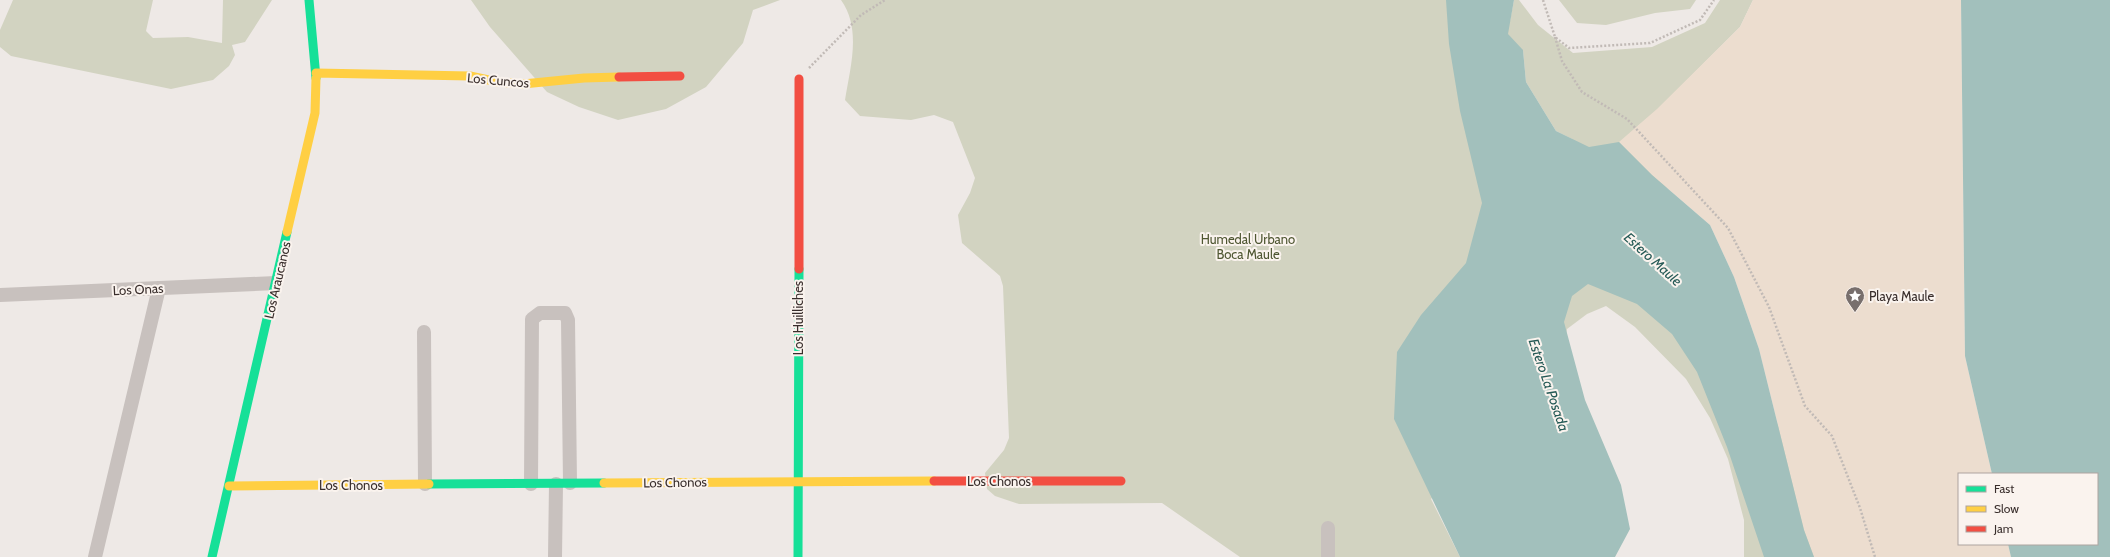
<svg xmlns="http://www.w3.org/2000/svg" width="2110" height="557" font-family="Cabin,sans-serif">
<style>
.green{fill:#d2d3c1;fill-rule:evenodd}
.sand{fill:#ecddcf}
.water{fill:#a2c0bc}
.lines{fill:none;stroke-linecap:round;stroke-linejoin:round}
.path{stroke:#c1bab6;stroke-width:2.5;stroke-dasharray:2 2;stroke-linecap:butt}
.street{stroke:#c8c1be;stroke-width:14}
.fast{stroke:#16e098;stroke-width:9}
.slow{stroke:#ffcf43;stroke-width:9}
.jam{stroke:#f24e42;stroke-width:9}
.labels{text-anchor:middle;stroke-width:4;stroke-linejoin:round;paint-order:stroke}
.street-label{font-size:13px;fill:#392e2c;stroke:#faf3ee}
.park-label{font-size:13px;fill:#4e5631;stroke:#faf3ee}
.poi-label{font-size:13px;fill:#392e2c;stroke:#faf3ee;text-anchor:start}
.water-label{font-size:14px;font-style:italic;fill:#245955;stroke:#faf3ee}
</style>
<rect width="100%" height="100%" fill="#eee9e6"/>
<path class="green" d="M13 0H153L146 31 153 38 188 37 222 43 223 0H272L245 42 232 45 235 55 229 66 213 80 171 89 11 56 0 47V30Z
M471 0H780L753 10 743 43 706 87 666 109 618 120 579 107 547 92 490 27Z
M841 0H1509L1510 21 1514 0H1519L1538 25 1573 53 1652 47 1705 23 1720 0H1753L1740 27 1657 110 1638 126 1840 557H1744V520L1728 459 1710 418 1686 379 1635 327 1606 306 1587 314 1567 329 1563 352 1431 499 1460 557H1240L1162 503 1019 504 995 496 987 489 985 473 1004 450 1009 438 1003 286 1000 276 962 243 958 215 970 193 975 178 953 122 934 115 911 120 860 116 845 100C850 68 862 29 841 0ZM1523 50 1526 82 1556 131 1572 139 1555 137 1522 90Z
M1559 0H1696L1690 9 1655 13 1606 25 1577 23Z"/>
<path class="sand" d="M1753 0H1961L1965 356 1992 474H1959V544H2008L2011 557H1814L1804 530 1759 349 1734 277 1710 225 1652 175 1619 142 1657 109 1740 27Z"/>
<path class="water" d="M1446 0H1514L1508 34 1523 50 1526 82 1556 131 1589 147 1619 142 1652 175 1710 225 1734 277 1759 349 1804 530 1814 557H1764L1727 447 1697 372 1672 334 1637 304 1588 284 1572 296 1564 322 1585 400 1621 485 1630 529 1615 557H1460L1394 419 1397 352 1421 315 1466 263 1482 203 1460 111 1449 44Z
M1961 0H2110V557H2011L2008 544H2097V474H1992L1965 356Z"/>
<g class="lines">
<path class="path" d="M1543 0 1555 37 1569 48 1650 43 1700 20 1714 0
M1555 37 1562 61 1582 92 1627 119 1728 228 1769 307 1805 406 1832 436 1860 508 1875 557
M809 68 861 15 885 0"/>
<path class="street" d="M0 295 276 283
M424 332 425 484
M531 484 532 319 540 313H565L568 320 570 483
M1328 528V557
M95 557 159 288
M555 557 556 484"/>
<path class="fast" d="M309 0 316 78
M429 484 604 483
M212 557 287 232
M798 557 799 269"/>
<path class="slow" d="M316 73 470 76 498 82 523 84 584 78 619 77
M287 232 315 113 316 78
M604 483 934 481
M229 486 429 484"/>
<path class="jam" d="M619 77 680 76
M799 269V79
M934 481H1121"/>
</g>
<defs>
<g id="sight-pin" transform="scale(1)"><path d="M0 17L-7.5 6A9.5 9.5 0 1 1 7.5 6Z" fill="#786f6d" stroke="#faf3ee"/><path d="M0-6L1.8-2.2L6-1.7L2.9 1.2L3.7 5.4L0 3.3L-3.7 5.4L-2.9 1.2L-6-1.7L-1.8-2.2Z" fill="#fff"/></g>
</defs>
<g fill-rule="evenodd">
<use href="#sight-pin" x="1855" y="296"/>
</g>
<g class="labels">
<g class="street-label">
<text transform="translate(498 80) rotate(5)" y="5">Los Cuncos</text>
<text transform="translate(277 280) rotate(-77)" y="5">Los Araucanos</text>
<text transform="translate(138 289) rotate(-3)" y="5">Los Onas</text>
<text transform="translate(798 318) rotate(-90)" y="5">Los Huilliches</text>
<text x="999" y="486">Los Chonos</text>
<text transform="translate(675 482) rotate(-1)" y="5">Los Chonos</text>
<text x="351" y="490">Los Chonos</text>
</g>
<g class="park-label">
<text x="1248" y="244">Humedal Urbano<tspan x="1248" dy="15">Boca Maule</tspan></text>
</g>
<g class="poi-label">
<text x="1869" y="301">Playa Maule</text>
</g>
<g class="water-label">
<text transform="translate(1653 259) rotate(42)" y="5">Estero Maule</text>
<text transform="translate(1549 385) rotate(71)" y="5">Estero La Posada</text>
</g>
</g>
<rect x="1958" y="473" width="140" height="72" fill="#faf3ee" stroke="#ada4a0"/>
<rect x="1966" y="486" width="20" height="6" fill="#16e098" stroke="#ada4a0"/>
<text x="1994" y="493" font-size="12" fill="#392e2c">Fast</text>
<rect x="1966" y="506" width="20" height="6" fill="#ffcf43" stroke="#ada4a0"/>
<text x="1994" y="513" font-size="12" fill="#392e2c">Slow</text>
<rect x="1966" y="526" width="20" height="6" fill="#f24e42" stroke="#ada4a0"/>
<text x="1994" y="533" font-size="12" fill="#392e2c">Jam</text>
</svg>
